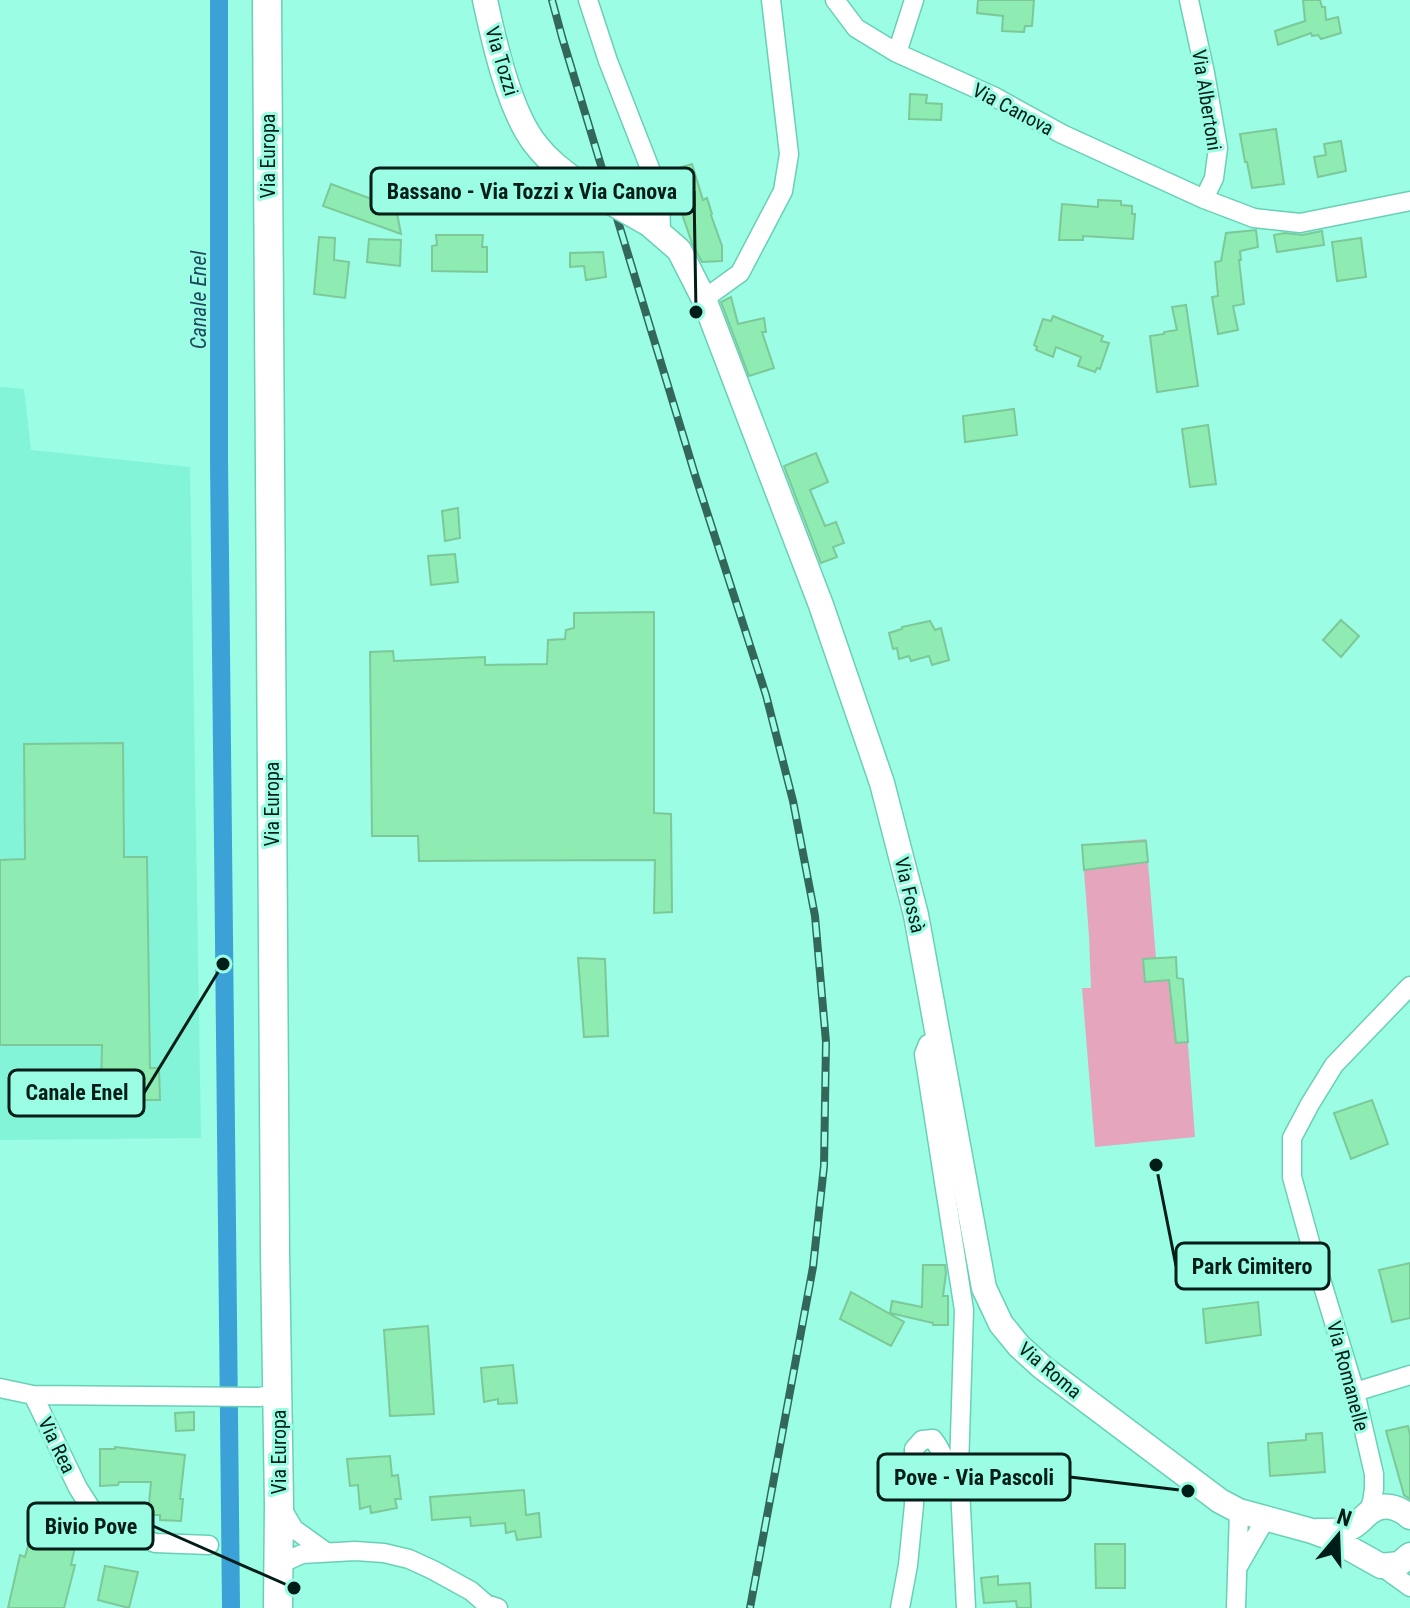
<svg xmlns="http://www.w3.org/2000/svg" width="1410" height="1608" font-family="'Roboto Condensed',sans-serif">
<style>
.built{fill:#84f4d8}
.green{fill:#e5a5bc}
.lines{fill:none;stroke-linecap:round;stroke-linejoin:round}
.canal{stroke:#3ba1d6;stroke-width:18}
.building{fill:#8eebb1;stroke:#7dc899;stroke-width:2}
.minor-casing{stroke:#6bcfb7;stroke-width:21}
.secondary-casing{stroke:#6bcfb7;stroke-width:27}
.primary-casing{stroke:#6bcfb7;stroke-width:31}
.minor{stroke:#fff;stroke-width:18}
.secondary{stroke:#fff;stroke-width:24}
.primary{stroke:#fff;stroke-width:28}
.rail-casing{stroke:#32675a;stroke-width:8}
.rail{stroke:#9afde4;stroke-width:5;stroke-dasharray:15;stroke-linecap:butt}
.secondary-bridge-casing{stroke:#6bcfb7;stroke-width:27;stroke-linecap:butt}
.secondary-bridge{stroke:#fff;stroke-width:24}
.labels{text-anchor:middle;stroke-width:6;stroke-linejoin:round;paint-order:stroke}
.street-label{font-size:20px;fill:#001e17;stroke:#9afde4}
.water-label{font-size:22px;font-style:italic;fill:#1e485f;stroke:#9afde4}
.leader{fill:none;stroke:#001e17;stroke-width:3}
.callout-dot{fill:#001e17;stroke:#9afde4;stroke-width:3}
.callout{fill:#9afde4;stroke:#001e17;stroke-width:3}
.callout-label{font-size:22px;text-anchor:middle;font-weight:bold;fill:#001e17}
</style>
<rect width="100%" height="100%" fill="#9afde4"/>
<path class="built" d="M0 387 24 389 31 450 190 467 201 1138 0 1140Z"/>
<path class="green" d="M1146 839 1156 958 1177 978 1183 979 1195 1137 1095 1147 1082 988H1091L1089 936 1082 845Z"/>
<g class="lines">
<path class="canal" d="M219 0V460L231 1608"/>
</g>
<path class="building" d="M978 0H1034L1032 26H1025L1024 32 1002 31 1003 16 977 13Z
M1303 0H1320L1322 7H1325L1326 20 1338 17 1341 33 1321 39 1318 35 1312 36 1311 33 1278 45 1275 31 1305 21Z
M910 94 927 95 926 103 942 104 941 120 909 119Z
M1276 129 1284 184 1252 188 1247 162H1245L1240 134Z
M1341 141 1346 171 1318 177 1314 157 1326 155 1324 144Z
M692 164 703 200 707 198 712 214 711 215 722 246V261L702 262 692 243 680 208 682 207 669 174 676 170 675 169Z
M331 184 396 208 401 234 323 206Z
M1098 200 1121 201V205L1132 206V214H1135L1133 239 1083 236V240H1059L1062 204 1098 207Z
M1256 230 1258 247 1240 251 1241 260H1239L1244 304 1233 306 1238 330 1218 334 1212 297 1218 296 1215 262 1221 261 1226 233Z
M1322 231 1324 245 1277 252 1274 235 1285 233 1302 235Z
M436 235H483L482 247H487V272L432 271V246L437 245Z
M319 237 335 238 334 260 349 262 345 298 314 294Z
M1361 238 1366 277 1337 281 1332 242Z
M369 239 401 240 400 266 367 262Z
M603 252 606 277 586 280 584 266 570 267V253Z
M731 297 738 324 764 318 766 332H762L774 368 749 376 721 302Z
M1186 305 1198 386 1157 392 1150 336 1164 334V332L1177 330 1172 307Z
M1053 316 1103 336 1101 341 1109 343 1100 369 1097 368 1095 372 1078 366 1081 357 1056 347 1053 357 1036 350 1037 347 1034 345 1043 319 1051 321Z
M1014 409 1017 435 965 442 963 416Z
M1208 425 1216 484 1190 487 1182 429Z
M816 453 828 482 810 490 825 526 836 522 844 543 833 547 837 557 821 563 784 466Z
M458 508 460 538 445 541 442 511Z
M455 554 458 582 431 585 428 556Z
M654 612V813L671 814 672 912 654 913 655 860 419 861 418 836H372L370 652 393 651 394 661 485 657V665L547 664 548 640 565 639 566 630 574 628V613Z
M1341 620 1359 636 1341 657 1323 640Z
M930 621 935 630 941 628 949 660 932 665 929 656 911 661 909 656 899 659 897 648 893 649 889 633 902 629V627Z
M123 743 124 857H147L150 1068H159L160 1100H136L134 1090 101 1091 102 1045H0V860L25 859 24 744Z
M1146 841 1148 862 1084 870 1082 845Z
M1176 957 1177 978 1183 979 1188 1042 1176 1043 1169 980 1145 982 1143 959Z
M578 958 605 959 608 1036 584 1037Z
M1372 1100 1388 1144 1351 1159 1334 1113Z
M1410 1263V1318L1392 1322 1379 1270Z
M923 1265H945L946 1273 943 1296H948V1325H933V1323L890 1313 892 1301 922 1307Z
M851 1292 904 1322 891 1346 840 1319Z
M1258 1302 1261 1335 1206 1343 1203 1309Z
M428 1326 434 1414 390 1416 384 1330Z
M513 1365 517 1403 498 1404V1399L484 1402 481 1368Z
M194 1412V1430L176 1431 175 1413Z
M1408 1426 1410 1435V1499L1404 1495 1386 1431Z
M1322 1433 1325 1472 1270 1476 1268 1443 1306 1440V1434Z
M115 1447 185 1455 180 1499H183L181 1521 160 1520V1515H148L151 1482H119L118 1485 100 1486V1449H115Z
M390 1456 392 1476 398 1475 401 1499H395L397 1508 371 1513 370 1506 360 1509 358 1485 350 1486 347 1459Z
M524 1490 526 1515 539 1513 541 1537 517 1540 515 1531 506 1533 505 1523 471 1526 470 1517 432 1520 430 1497Z
M30 1539 48 1543 50 1539 75 1547 71 1565H75L64 1608H8L20 1555 25 1557Z
M1095 1544H1125V1588H1096Z
M105 1566 138 1572 129 1608 98 1600Z
M998 1576V1585L1030 1583 1031 1608H1017L1016 1601 984 1603 981 1578Z"/>
<g class="lines">
<g class="minor-casing">
<path id="minor" d="M588 0 608 61 660 194 661 234
M835 0 856 28 897 53 993 96 1062 134 1204 199 1254 218 1300 223 1410 201
M1189 0 1205 73 1218 148 1214 178 1204 199
M897 53 914 0
M704 299 740 273 783 191 789 154 771 0
M938 1040 928 1044 924 1054 964 1310 959 1468 966 1608
M0 1388 33 1395 259 1397 278 1394
M1355 1392 1410 1375
M33 1395 78 1488 92 1510 102 1519 113 1526 155 1543 209 1545
M281 1507 294 1529 326 1552
M1367 1514 1372 1502 1374 1489V1474L1355 1392 1313 1253 1292 1177V1138L1310 1104 1334 1065 1410 986
M278 1565 302 1554 355 1551 384 1553 409 1559 433 1570 471 1591 486 1604 498 1608
M1239 1565 1265 1520
M1381 1566 1410 1587
M900 1608 908 1565 914 1505V1449L922 1440 933 1439C944 1453 948 1467 949 1485
M1236 1608 1239 1511"/>
</g>
<g class="secondary-casing">
<path id="secondary" d="M485 0C494 42 510 114 537 146 550 163 567 174 584 187
M649 224 679 250 704 299 821 605 882 783 916 915 984 1288 1001 1324 1019 1346 1042 1367 1220 1501 1239 1511 1312 1531 1331 1538 1381 1566 1399 1564 1410 1555
M1318 1531C1329 1531 1340 1532 1350 1528 1359 1524 1363 1517 1370 1512 1383 1502 1399 1507 1410 1517"/>
</g>
<g class="primary-casing">
<path id="primary" d="M267 0 275 1253 279 1505 278 1608"/>
</g>
<use href="#minor" class="minor"/>
<use href="#secondary" class="secondary"/>
<use href="#primary" class="primary"/>
<g class="rail-casing">
<path id="rail" d="M552 0 562 37 696 478 766 695 793 801 815 916 826 1042 824 1166 813 1267 750 1608"/>
</g>
<use href="#rail" class="rail"/>
<g class="secondary-bridge-casing">
<path id="secondary-bridge" d="M584 187 649 224"/>
</g>
<use href="#secondary-bridge" class="secondary-bridge"/>
</g>
<g class="labels">
<g class="street-label">
<text transform="translate(502 61) rotate(73)" y="7">Via Tozzi</text>
<text transform="translate(1207 100) rotate(81)" y="7">Via Albertoni</text>
<text transform="translate(1013 109) rotate(28)" y="7">Via Canova</text>
<text transform="translate(268 156) rotate(-90)" y="7">Via Europa</text>
<text transform="translate(272 804) rotate(-90)" y="7">Via Europa</text>
<text transform="translate(910 895) rotate(77)" y="7">Via Fossà</text>
<text transform="translate(1050 1370) rotate(40)" y="7">Via Roma</text>
<text transform="translate(1348 1376) rotate(75)" y="7">Via Romanelle</text>
<text transform="translate(57 1445) rotate(64)" y="7">Via Rea</text>
<text transform="translate(279 1452) rotate(-90)" y="7">Via Europa</text>
</g>
<g class="water-label">
<text transform="translate(198 300) rotate(-90)" y="8">Canale Enel</text>
</g>
</g>
<path class="leader" d="M696 312L694 191M223 964L144 1093M1156 1165L1176 1266M1188 1491L1070 1477M294 1588L153 1526"/>
<g class="callout-dot">
<circle cx="696" cy="312" r="8"/>
<circle cx="223" cy="964" r="8"/>
<circle cx="1156" cy="1165" r="8"/>
<circle cx="1188" cy="1491" r="8"/>
<circle cx="294" cy="1588" r="8"/>
</g>
<g class="callout">
<rect x="371" y="168" width="323" height="46" rx="8"/>
<rect x="9" y="1070" width="135" height="46" rx="8"/>
<rect x="1176" y="1243" width="153" height="46" rx="8"/>
<rect x="878" y="1454" width="192" height="46" rx="8"/>
<rect x="28" y="1503" width="125" height="46" rx="8"/>
</g>
<g class="callout-label">
<text x="532" y="199">Bassano - Via Tozzi x Via Canova</text>
<text x="77" y="1100">Canale Enel</text>
<text x="1252" y="1274">Park Cimitero</text>
<text x="974" y="1485">Pove - Via Pascoli</text>
<text x="91" y="1534">Bivio Pove</text>
</g>
<g transform="translate(1338 1536) rotate(19)" stroke="#9afde4" stroke-width="6" paint-order="stroke">
<path d="M0-6L14 30L0 20L-14 30Z" fill="#001e17"/>
<text y="-12" font-size="22" font-weight="bold" text-anchor="middle" fill="#001e17">N</text>
</g>
</svg>
